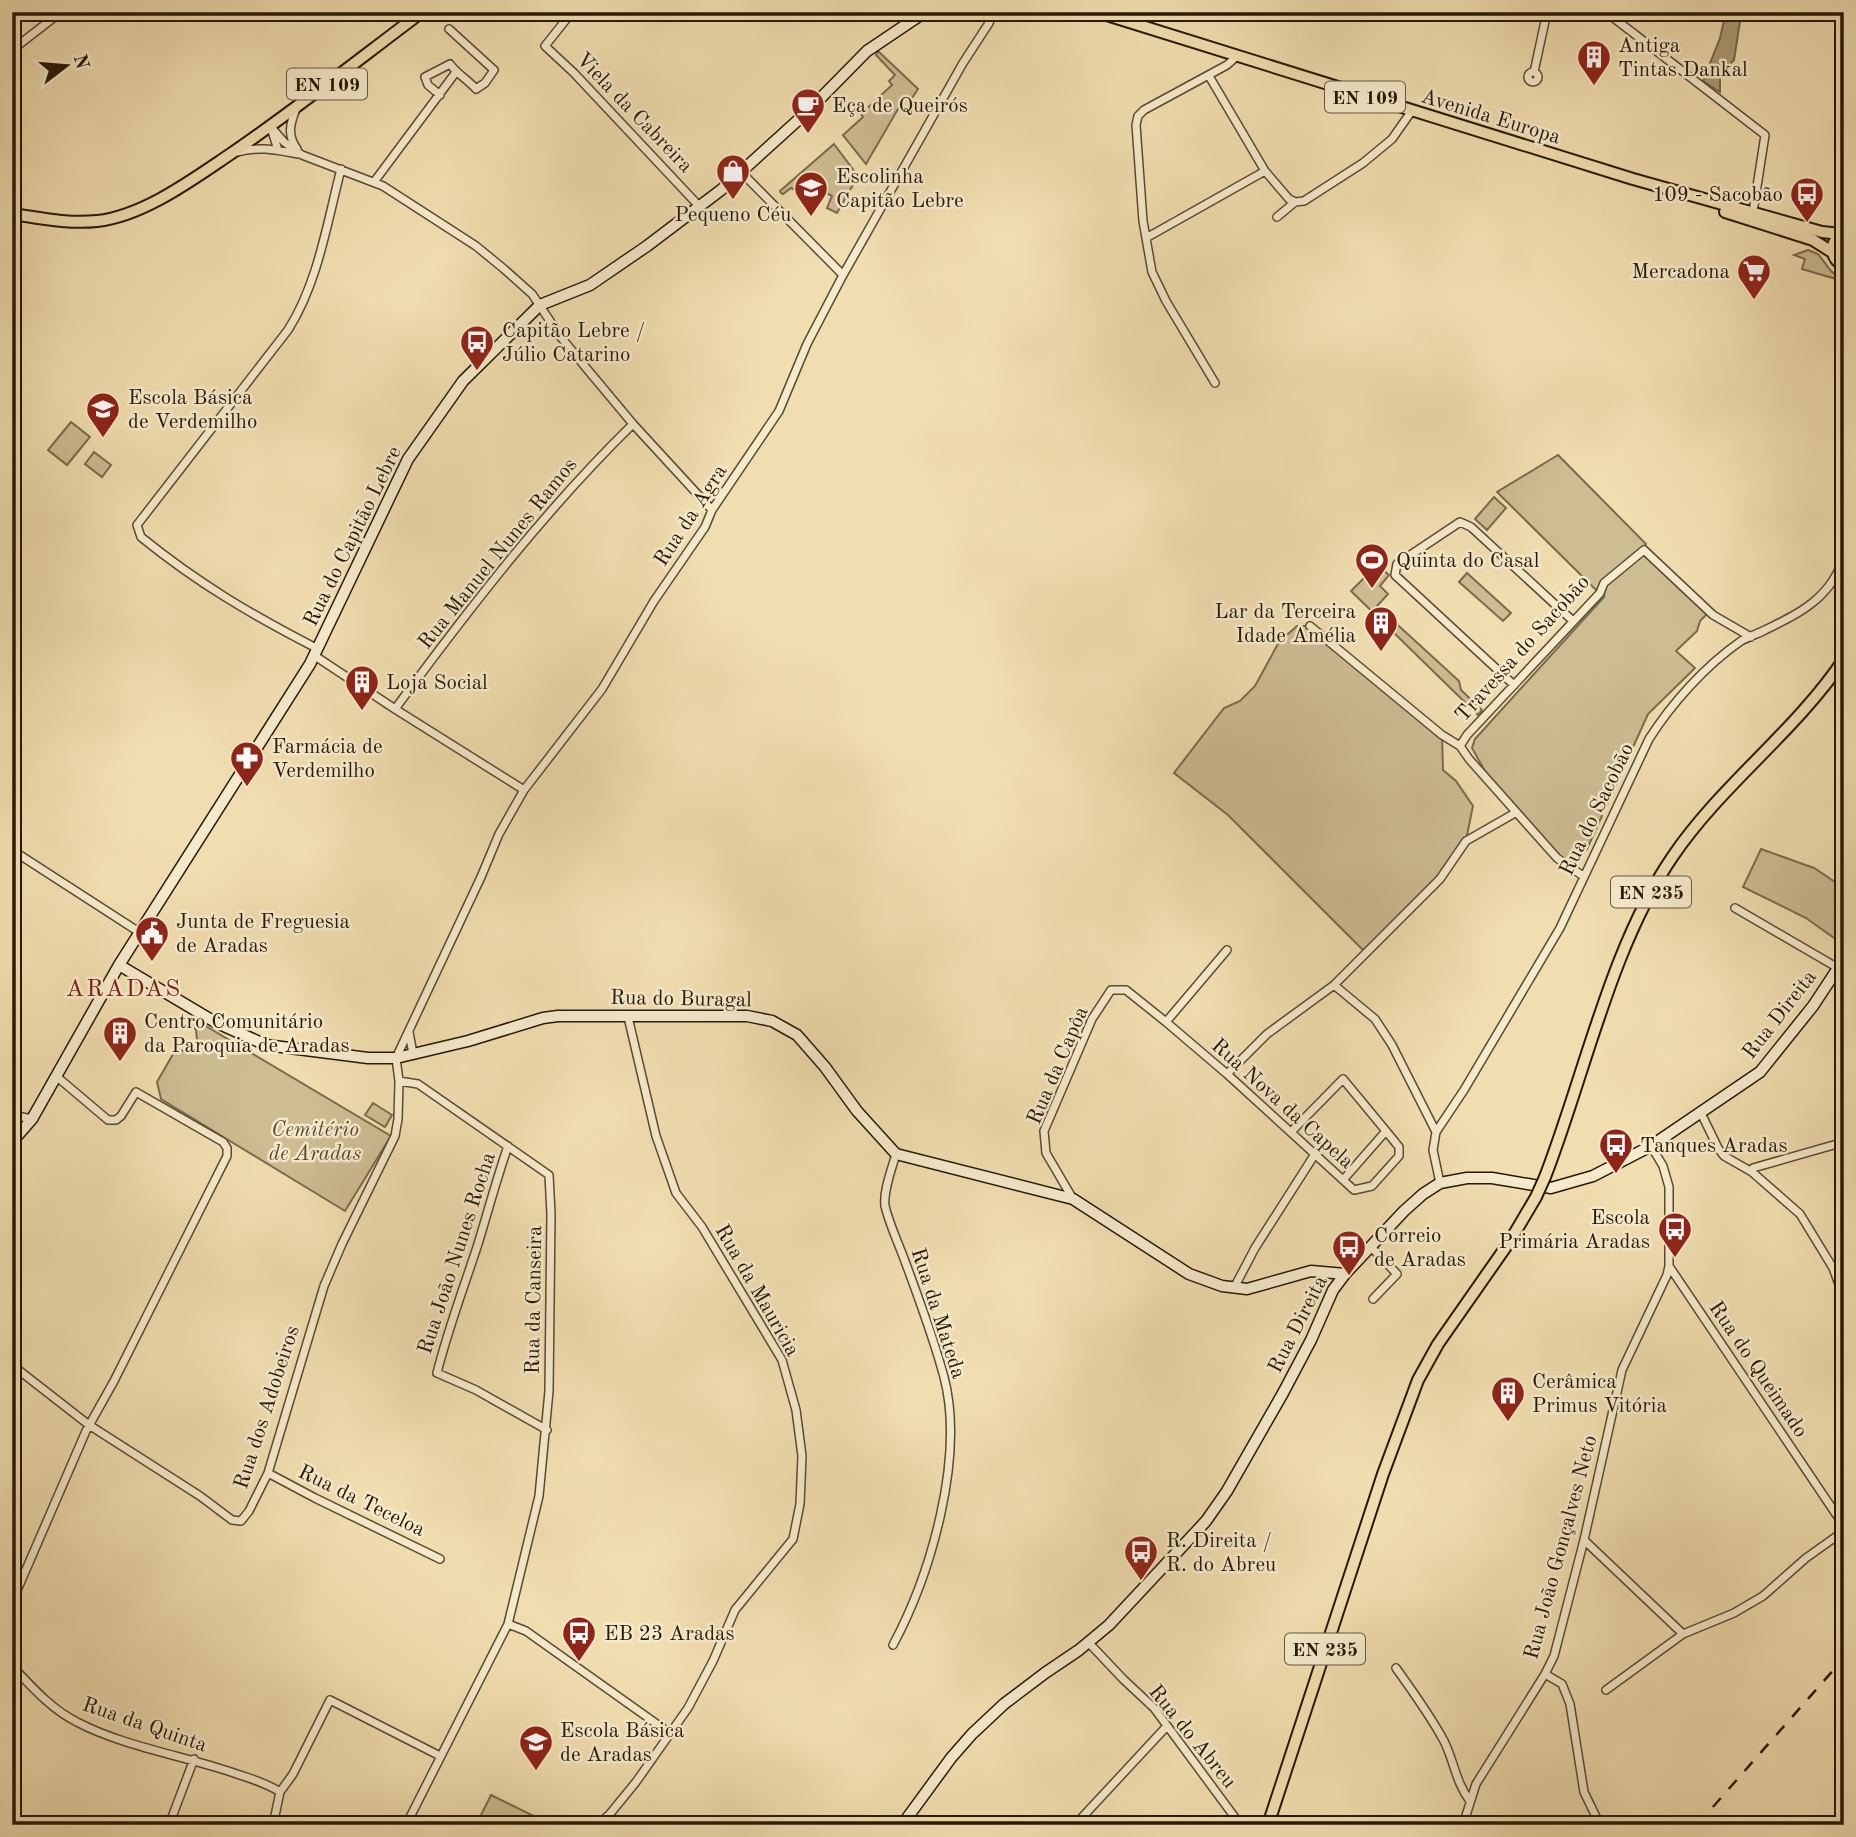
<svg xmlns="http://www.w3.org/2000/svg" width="1856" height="1837" font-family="'Old Standard TT',serif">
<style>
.green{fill:#cebc93;stroke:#7a6a4c;stroke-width:2}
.water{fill:#ac9b76;stroke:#766749;stroke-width:2}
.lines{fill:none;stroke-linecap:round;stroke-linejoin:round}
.street-casing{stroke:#594a30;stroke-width:10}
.secondary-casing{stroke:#261805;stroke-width:13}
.primary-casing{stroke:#261805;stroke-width:14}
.street{stroke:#f6eacc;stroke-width:7}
.secondary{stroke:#f6eacc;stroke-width:10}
.primary{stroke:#f1deb0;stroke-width:10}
.rail{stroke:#261805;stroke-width:2.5;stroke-dasharray:12 12;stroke-linecap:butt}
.primary-bridge-casing{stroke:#261805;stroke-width:14;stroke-linecap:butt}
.primary-bridge{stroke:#f1deb0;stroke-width:10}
.labels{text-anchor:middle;stroke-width:5;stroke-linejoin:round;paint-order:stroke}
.shield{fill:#f6eacc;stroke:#645741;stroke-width:2}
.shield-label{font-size:19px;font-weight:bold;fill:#261805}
.poi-label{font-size:21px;fill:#261805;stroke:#f6eacc;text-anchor:start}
.street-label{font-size:21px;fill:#261805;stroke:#f6eacc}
.park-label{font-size:21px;font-style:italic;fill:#584930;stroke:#f6eacc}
.quarter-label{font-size:24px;letter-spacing:2px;fill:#7a1f14;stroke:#f6eacc}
</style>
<rect width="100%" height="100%" fill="#f1deb0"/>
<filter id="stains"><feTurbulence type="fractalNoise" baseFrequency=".00286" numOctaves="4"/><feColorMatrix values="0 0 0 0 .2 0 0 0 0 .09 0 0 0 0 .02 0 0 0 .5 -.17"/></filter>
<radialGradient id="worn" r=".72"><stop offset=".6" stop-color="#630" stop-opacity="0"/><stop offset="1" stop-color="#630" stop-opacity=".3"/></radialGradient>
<path class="green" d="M878 51 918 89 912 98 905 97 866 164 843 135 863 117 861 114 892 85 889 81 895 75 876 55Z
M834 144 858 176 837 213 827 208 832 196 804 181 795 190 791 188 783 194 781 193 780 191Z
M1808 250 1818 254 1831 271 1842 280 1844 287 1836 279 1802 269 1805 259 1794 255Z
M71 422 90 437 67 465 48 450Z
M94 452 111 465 102 477 85 464Z
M1558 455 1646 544 1644 550 1596 590 1497 492Z
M1494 497 1506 508 1487 530 1475 519Z
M1644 554 1707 614 1700 621 1697 631 1676 651 1695 668 1648 714 1587 849 1576 863 1557 858 1496 791 1472 748 1475 739 1604 597 1605 586Z
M1378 566 1389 575 1380 586 1388 594 1377 606 1459 681 1461 690 1482 710 1478 715 1351 591 1367 575 1369 576Z
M1467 573 1511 613 1503 621 1459 582Z
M1297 626H1310L1442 735 1443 770 1456 781 1473 806 1466 840 1454 859 1366 953 1228 815 1174 773 1224 708 1240 701 1255 686 1279 642Z
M1761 849 1814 868 1844 888V945L1806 918 1743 887Z
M194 1019 391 1136 345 1211 161 1099 157 1082 176 1049 183 1051 194 1046 197 1040 196 1030 191 1025Z
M373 1103 392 1115 385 1127 365 1115Z
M491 1795 542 1820 540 1825H476Z"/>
<path class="water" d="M1726 12H1741V15L1734 60 1720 74V92L1703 81 1720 38Z"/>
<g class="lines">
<g class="street-casing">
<path id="street" d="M572 12 545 46 574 73 699 206
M1606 12 1765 135 1753 212
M12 50 61 12
M1534 72 1547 12
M1528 77a5 5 0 1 1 10 0a5 5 0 1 1-10 0Z
M1209 76 1265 171 1289 199 1295 202 1304 201 1363 163 1392 139 1411 112
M440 95 428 85 425 77 450 64C457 74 467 79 476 89L485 83 494 70 449 29
M296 109C290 124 287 135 297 149
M271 127 284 142 302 155 383 186 476 246 504 269 532 294 560 336 587 369 633 424 712 510
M271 128 278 150
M237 152C259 146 276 150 298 154
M742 173 843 275
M374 182 456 72
M1277 217 1295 202
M1146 238 1265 171
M1215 383 1166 301 1152 272 1143 221 1136 125 1138 116 1144 110 1227 65 1236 57
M1310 626 1442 735 1460 746
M318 649C252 615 199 584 141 537L137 525 288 330C318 283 327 223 341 169
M315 656 395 709 524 790
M1514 685 1395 575 1397 564 1460 522 1471 527 1573 621
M395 709C468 610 545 510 633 424
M12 850 139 932
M1583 876 1557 858 1469 759 1460 746 1467 735 1600 593 1604 583 1644 550 1713 615 1751 637
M1735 908 1838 968
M1334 985 1440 879 1466 841 1515 813
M1166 1022 1227 950
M409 1032 413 1054
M1227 1074 1267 1034 1334 985 1375 1019 1392 1045 1436 1132 1433 1150 1440 1183
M1701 1113 1718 1148 1724 1156 1752 1172 1800 1214 1833 1268 1844 1298
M12 1115 32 1119
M1291 1132 1343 1079 1386 1131 1343 1180
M1436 1132 1464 1090 1560 928 1649 739C1672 703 1705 666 1741 641 1748 637 1757 634 1765 630 1800 613 1833 597 1844 555
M508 1146C497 1178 488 1211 478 1244 464 1287 448 1329 437 1373L476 1390 547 1430
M1752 1172 1753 1168 1844 1142
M1073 1199 1046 1153 1044 1131 1092 1019 1111 990H1126L1166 1022 1227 1074 1354 1190 1372 1186 1399 1156V1147L1386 1131
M1371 1247 1397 1274 1373 1299
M1669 1266 1844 1526
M1234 1288 1255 1248 1315 1154
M12 1365 89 1425 200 1496 232 1520 241 1521 249 1511 268 1473 324 1286 342 1244 395 1136 398 1119 399 1081
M268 1473 315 1498 440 1559
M1584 1540 1683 1634 1734 1613 1763 1596 1806 1558 1844 1531
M12 1602 86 1431 114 1381 227 1156V1148L223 1142 136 1092 121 1116 116 1120H108L56 1076
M508 1624 526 1631 671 1734
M1088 1642 1123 1679 1154 1708 1239 1823 1238 1825
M893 1645C931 1574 965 1457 944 1377 933 1336 918 1296 903 1256 897 1240 889 1223 885 1206 883 1191 892 1168 896 1154
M12 1666C32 1687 51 1709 77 1722 120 1745 183 1756 231 1772 248 1778 265 1782 280 1792
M1396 1668C1413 1692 1430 1715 1444 1741 1454 1761 1456 1783 1470 1801
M1545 1674 1562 1684 1570 1704 1584 1792 1600 1825
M1606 1690 1683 1634
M169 1825 194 1759
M273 1825 280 1792 293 1774 330 1700 440 1756
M406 1825 508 1624 539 1496 549 1391 551 1214 549 1175 418 1084 399 1081 396 1058 481 877 499 834 524 790 602 689 654 601 705 527 712 510 779 411 807 344 843 275 963 63 989 23 993 12
M597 1825 609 1815 636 1782 688 1708 713 1661 735 1610 793 1539 800 1504 802 1456 796 1410 782 1360 702 1227 676 1193 656 1136 628 1017
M1075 1825 1167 1726
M1463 1825 1476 1784 1545 1674 1554 1656 1584 1540 1622 1370 1667 1275 1669 1266V1187L1663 1166 1651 1146"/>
</g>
<g class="secondary-casing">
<path id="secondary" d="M119 965 215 1022 266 1045 368 1058H396L468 1041 543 1018 558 1016H747L772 1021 797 1035 825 1067 857 1111 896 1154 1073 1199 1189 1274 1222 1286 1247 1289 1311 1271 1345 1274
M12 1142 32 1119 119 965 310 664 408 459 463 381 540 305 590 285 647 246 721 190 807 112 867 51 925 12
M902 1825 951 1758 972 1734 1004 1704 1045 1673 1079 1650 1109 1625 1206 1521 1227 1491 1283 1393 1311 1340 1333 1290 1345 1274 1404 1211 1423 1194 1440 1183 1467 1178H1492L1551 1188 1593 1176 1651 1146 1760 1072 1813 1006 1844 959"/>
</g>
<g class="primary-casing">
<path id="primary" d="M1097 12 1633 179 1822 232 1841 234
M1725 212 1813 240 1832 252
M12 214C40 218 68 224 97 221 143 216 192 180 229 155 295 110 358 60 422 12
M1844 233C1829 241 1829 258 1844 266
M1545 1177C1585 1074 1611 946 1673 856 1722 784 1795 732 1844 659
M1268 1825 1383 1474 1418 1380 1438 1344 1510 1241 1536 1197"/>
</g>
<use href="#street" class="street"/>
<use href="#secondary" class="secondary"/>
<use href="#primary" class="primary"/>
<path class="rail" d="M1697 1825 1844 1658"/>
<g class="primary-bridge-casing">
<path id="primary-bridge" d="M1536 1197 1545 1177"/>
</g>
<use href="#primary-bridge" class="primary-bridge"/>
</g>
<defs>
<g id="building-pin" transform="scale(1.75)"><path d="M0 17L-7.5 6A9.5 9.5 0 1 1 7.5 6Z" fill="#8f2418" stroke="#f6eacc"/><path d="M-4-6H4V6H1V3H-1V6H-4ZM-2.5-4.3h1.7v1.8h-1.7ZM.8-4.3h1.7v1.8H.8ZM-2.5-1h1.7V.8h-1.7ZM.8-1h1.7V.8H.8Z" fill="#fff"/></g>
<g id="cafe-pin" transform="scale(1.75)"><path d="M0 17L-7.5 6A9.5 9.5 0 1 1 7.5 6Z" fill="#8f2418" stroke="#f6eacc"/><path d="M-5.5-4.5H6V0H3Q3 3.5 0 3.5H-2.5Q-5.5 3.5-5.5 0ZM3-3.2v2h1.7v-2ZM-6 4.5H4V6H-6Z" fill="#fff"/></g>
<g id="shop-pin" transform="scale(1.75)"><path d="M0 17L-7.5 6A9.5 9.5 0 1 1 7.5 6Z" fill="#8f2418" stroke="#f6eacc"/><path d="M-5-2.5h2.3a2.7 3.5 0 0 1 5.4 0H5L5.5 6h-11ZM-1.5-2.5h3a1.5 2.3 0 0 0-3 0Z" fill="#fff"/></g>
<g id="school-pin" transform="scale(1.75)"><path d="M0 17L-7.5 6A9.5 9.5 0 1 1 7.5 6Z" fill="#8f2418" stroke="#f6eacc"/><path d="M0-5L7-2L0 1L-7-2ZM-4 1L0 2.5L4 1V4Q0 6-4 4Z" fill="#fff"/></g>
<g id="bus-pin" transform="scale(1.75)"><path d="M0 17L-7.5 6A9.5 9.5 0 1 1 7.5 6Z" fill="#8f2418" stroke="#f6eacc"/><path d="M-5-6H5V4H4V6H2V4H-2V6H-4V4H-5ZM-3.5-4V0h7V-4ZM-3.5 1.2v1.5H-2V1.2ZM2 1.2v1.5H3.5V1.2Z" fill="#fff"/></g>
<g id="supermarket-pin" transform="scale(1.75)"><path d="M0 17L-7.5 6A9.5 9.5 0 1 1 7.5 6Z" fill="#8f2418" stroke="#f6eacc"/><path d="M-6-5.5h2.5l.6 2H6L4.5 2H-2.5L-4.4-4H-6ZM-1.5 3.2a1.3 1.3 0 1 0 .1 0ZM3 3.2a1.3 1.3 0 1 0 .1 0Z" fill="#fff"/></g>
<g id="stadium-pin" transform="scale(1.75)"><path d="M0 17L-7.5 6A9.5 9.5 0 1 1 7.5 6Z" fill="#8f2418" stroke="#f6eacc"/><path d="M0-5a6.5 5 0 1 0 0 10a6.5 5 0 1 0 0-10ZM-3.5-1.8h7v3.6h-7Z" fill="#fff"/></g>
<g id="pharmacy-pin" transform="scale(1.75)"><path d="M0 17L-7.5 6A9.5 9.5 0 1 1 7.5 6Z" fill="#8f2418" stroke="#f6eacc"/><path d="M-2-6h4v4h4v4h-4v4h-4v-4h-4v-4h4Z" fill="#fff"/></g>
<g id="civic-pin" transform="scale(1.75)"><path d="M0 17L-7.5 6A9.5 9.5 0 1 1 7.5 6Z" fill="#8f2418" stroke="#f6eacc"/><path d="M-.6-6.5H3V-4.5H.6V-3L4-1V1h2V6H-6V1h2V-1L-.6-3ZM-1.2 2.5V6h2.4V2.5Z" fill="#fff"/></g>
</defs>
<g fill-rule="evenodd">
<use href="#building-pin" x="1594" y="57"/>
<use href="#cafe-pin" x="808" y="105"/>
<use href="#shop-pin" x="733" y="171"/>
<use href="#school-pin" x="811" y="188"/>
<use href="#bus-pin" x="1807" y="194"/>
<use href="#supermarket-pin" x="1754" y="271"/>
<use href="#bus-pin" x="477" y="342"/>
<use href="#school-pin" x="103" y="409"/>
<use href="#stadium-pin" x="1372" y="560"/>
<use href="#building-pin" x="1381" y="623"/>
<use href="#building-pin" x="362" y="682"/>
<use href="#pharmacy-pin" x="247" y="758"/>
<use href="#civic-pin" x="152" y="933"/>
<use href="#building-pin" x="120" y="1033"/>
<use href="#bus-pin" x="1616" y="1145"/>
<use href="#bus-pin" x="1675" y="1229"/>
<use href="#bus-pin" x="1349" y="1247"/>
<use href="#building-pin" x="1508" y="1393"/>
<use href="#bus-pin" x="1141" y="1552"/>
<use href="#bus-pin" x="579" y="1633"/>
<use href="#school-pin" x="536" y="1742"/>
</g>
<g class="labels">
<g class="shield">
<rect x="287" y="68.5" width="80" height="31" rx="5"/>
<rect x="1325" y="81.5" width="80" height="31" rx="5"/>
<rect x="1611" y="876.5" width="80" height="31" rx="5"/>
<rect x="1285" y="1633.5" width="80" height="31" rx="5"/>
</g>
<g class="shield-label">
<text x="327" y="91">EN 109</text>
<text x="1365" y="104">EN 109</text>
<text x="1651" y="899">EN 235</text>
<text x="1325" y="1656">EN 235</text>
</g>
<g class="poi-label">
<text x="1618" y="52">Antiga<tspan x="1618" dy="24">Tintas Dankal</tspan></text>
<text x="832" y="112">Eça de Queirós</text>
<text x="836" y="183">Escolinha<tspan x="836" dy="24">Capitão Lebre</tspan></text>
<text x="1783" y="201" text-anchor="end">109 - Sacobão</text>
<text x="733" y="221" text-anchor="middle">Pequeno Céu</text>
<text x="1730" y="278" text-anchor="end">Mercadona</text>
<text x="502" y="337">Capitão Lebre /<tspan x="502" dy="24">Júlio Catarino</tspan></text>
<text x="128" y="404">Escola Básica<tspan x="128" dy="24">de Verdemilho</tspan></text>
<text x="1396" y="567">Quinta do Casal</text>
<text x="1356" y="618" text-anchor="end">Lar da Terceira<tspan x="1356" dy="24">Idade Amélia</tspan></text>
<text x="386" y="689">Loja Social</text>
<text x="272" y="753">Farmácia de<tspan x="272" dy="24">Verdemilho</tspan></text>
<text x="176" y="928">Junta de Freguesia<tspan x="176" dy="24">de Aradas</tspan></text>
<text x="144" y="1028">Centro Comunitário<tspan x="144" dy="24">da Paroquia de Aradas</tspan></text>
<text x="1640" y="1152">Tanques Aradas</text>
<text x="1650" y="1224" text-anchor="end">Escola<tspan x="1650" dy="24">Primária Aradas</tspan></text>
<text x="1374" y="1242">Correio<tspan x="1374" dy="24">de Aradas</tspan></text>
<text x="1532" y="1388">Cerâmica<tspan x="1532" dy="24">Primus Vitória</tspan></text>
<text x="1166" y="1547">R. Direita /<tspan x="1166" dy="24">R. do Abreu</tspan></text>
<text x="604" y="1640">EB 23 Aradas</text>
<text x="560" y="1737">Escola Básica<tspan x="560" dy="24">de Aradas</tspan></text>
</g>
<g class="street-label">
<text transform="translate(635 112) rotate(46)" y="7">Viela da Cabreira</text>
<text transform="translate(1491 116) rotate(17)" y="7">Avenida Europa</text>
<text transform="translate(690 515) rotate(-57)" y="7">Rua da Agra</text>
<text transform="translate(352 536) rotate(-64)" y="7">Rua do Capitão Lebre</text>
<text transform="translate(497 553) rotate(-51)" y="7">Rua Manuel Nunes Ramos</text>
<text transform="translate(1522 648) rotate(-48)" y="7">Travessa do Sacobão</text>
<text transform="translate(1596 809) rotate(-64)" y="7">Rua do Sacobão</text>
<text transform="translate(681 998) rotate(1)" y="7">Rua do Buragal</text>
<text transform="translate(1779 1014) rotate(-52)" y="7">Rua Direita</text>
<text transform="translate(1057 1065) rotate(-67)" y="7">Rua da Capôa</text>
<text transform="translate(1283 1103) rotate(42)" y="7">Rua Nova da Capela</text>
<text transform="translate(456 1253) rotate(-72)" y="7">Rua João Nunes Rocha</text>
<text transform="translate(758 1290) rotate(60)" y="7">Rua da Mauricia</text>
<text transform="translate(533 1300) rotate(-89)" y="7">Rua da Canseira</text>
<text transform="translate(939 1313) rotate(72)" y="7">Rua da Mateda</text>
<text transform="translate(1297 1324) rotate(-63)" y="7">Rua Direita</text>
<text transform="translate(1759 1369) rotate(56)" y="7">Rua do Queimado</text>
<text transform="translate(266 1407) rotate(-72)" y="7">Rua dos Adobeiros</text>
<text transform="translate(362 1500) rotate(26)" y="7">Rua da Teceloa</text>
<text transform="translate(1560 1547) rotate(-75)" y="7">Rua João Gonçalves Neto</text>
<text transform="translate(145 1724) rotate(19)" y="7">Rua da Quinta</text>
<text transform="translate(1193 1736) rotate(51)" y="7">Rua do Abreu</text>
</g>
<g class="park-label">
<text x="315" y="1136">Cemitério<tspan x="315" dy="24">de Aradas</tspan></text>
</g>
<g class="quarter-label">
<text x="124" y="996">ARADAS</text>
</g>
</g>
<rect width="1856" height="1837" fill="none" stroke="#f1deb0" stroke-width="42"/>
<rect x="14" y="14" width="1828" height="1809" fill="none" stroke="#261805" stroke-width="3.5"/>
<rect x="21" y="21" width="1814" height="1795" fill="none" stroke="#261805" stroke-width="2"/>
<g transform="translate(66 66) rotate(74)" stroke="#f6eacc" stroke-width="5" paint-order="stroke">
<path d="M0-5L12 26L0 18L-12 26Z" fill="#261805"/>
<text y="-10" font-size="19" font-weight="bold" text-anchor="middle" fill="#261805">N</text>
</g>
<rect width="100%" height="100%" filter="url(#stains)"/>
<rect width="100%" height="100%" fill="url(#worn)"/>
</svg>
